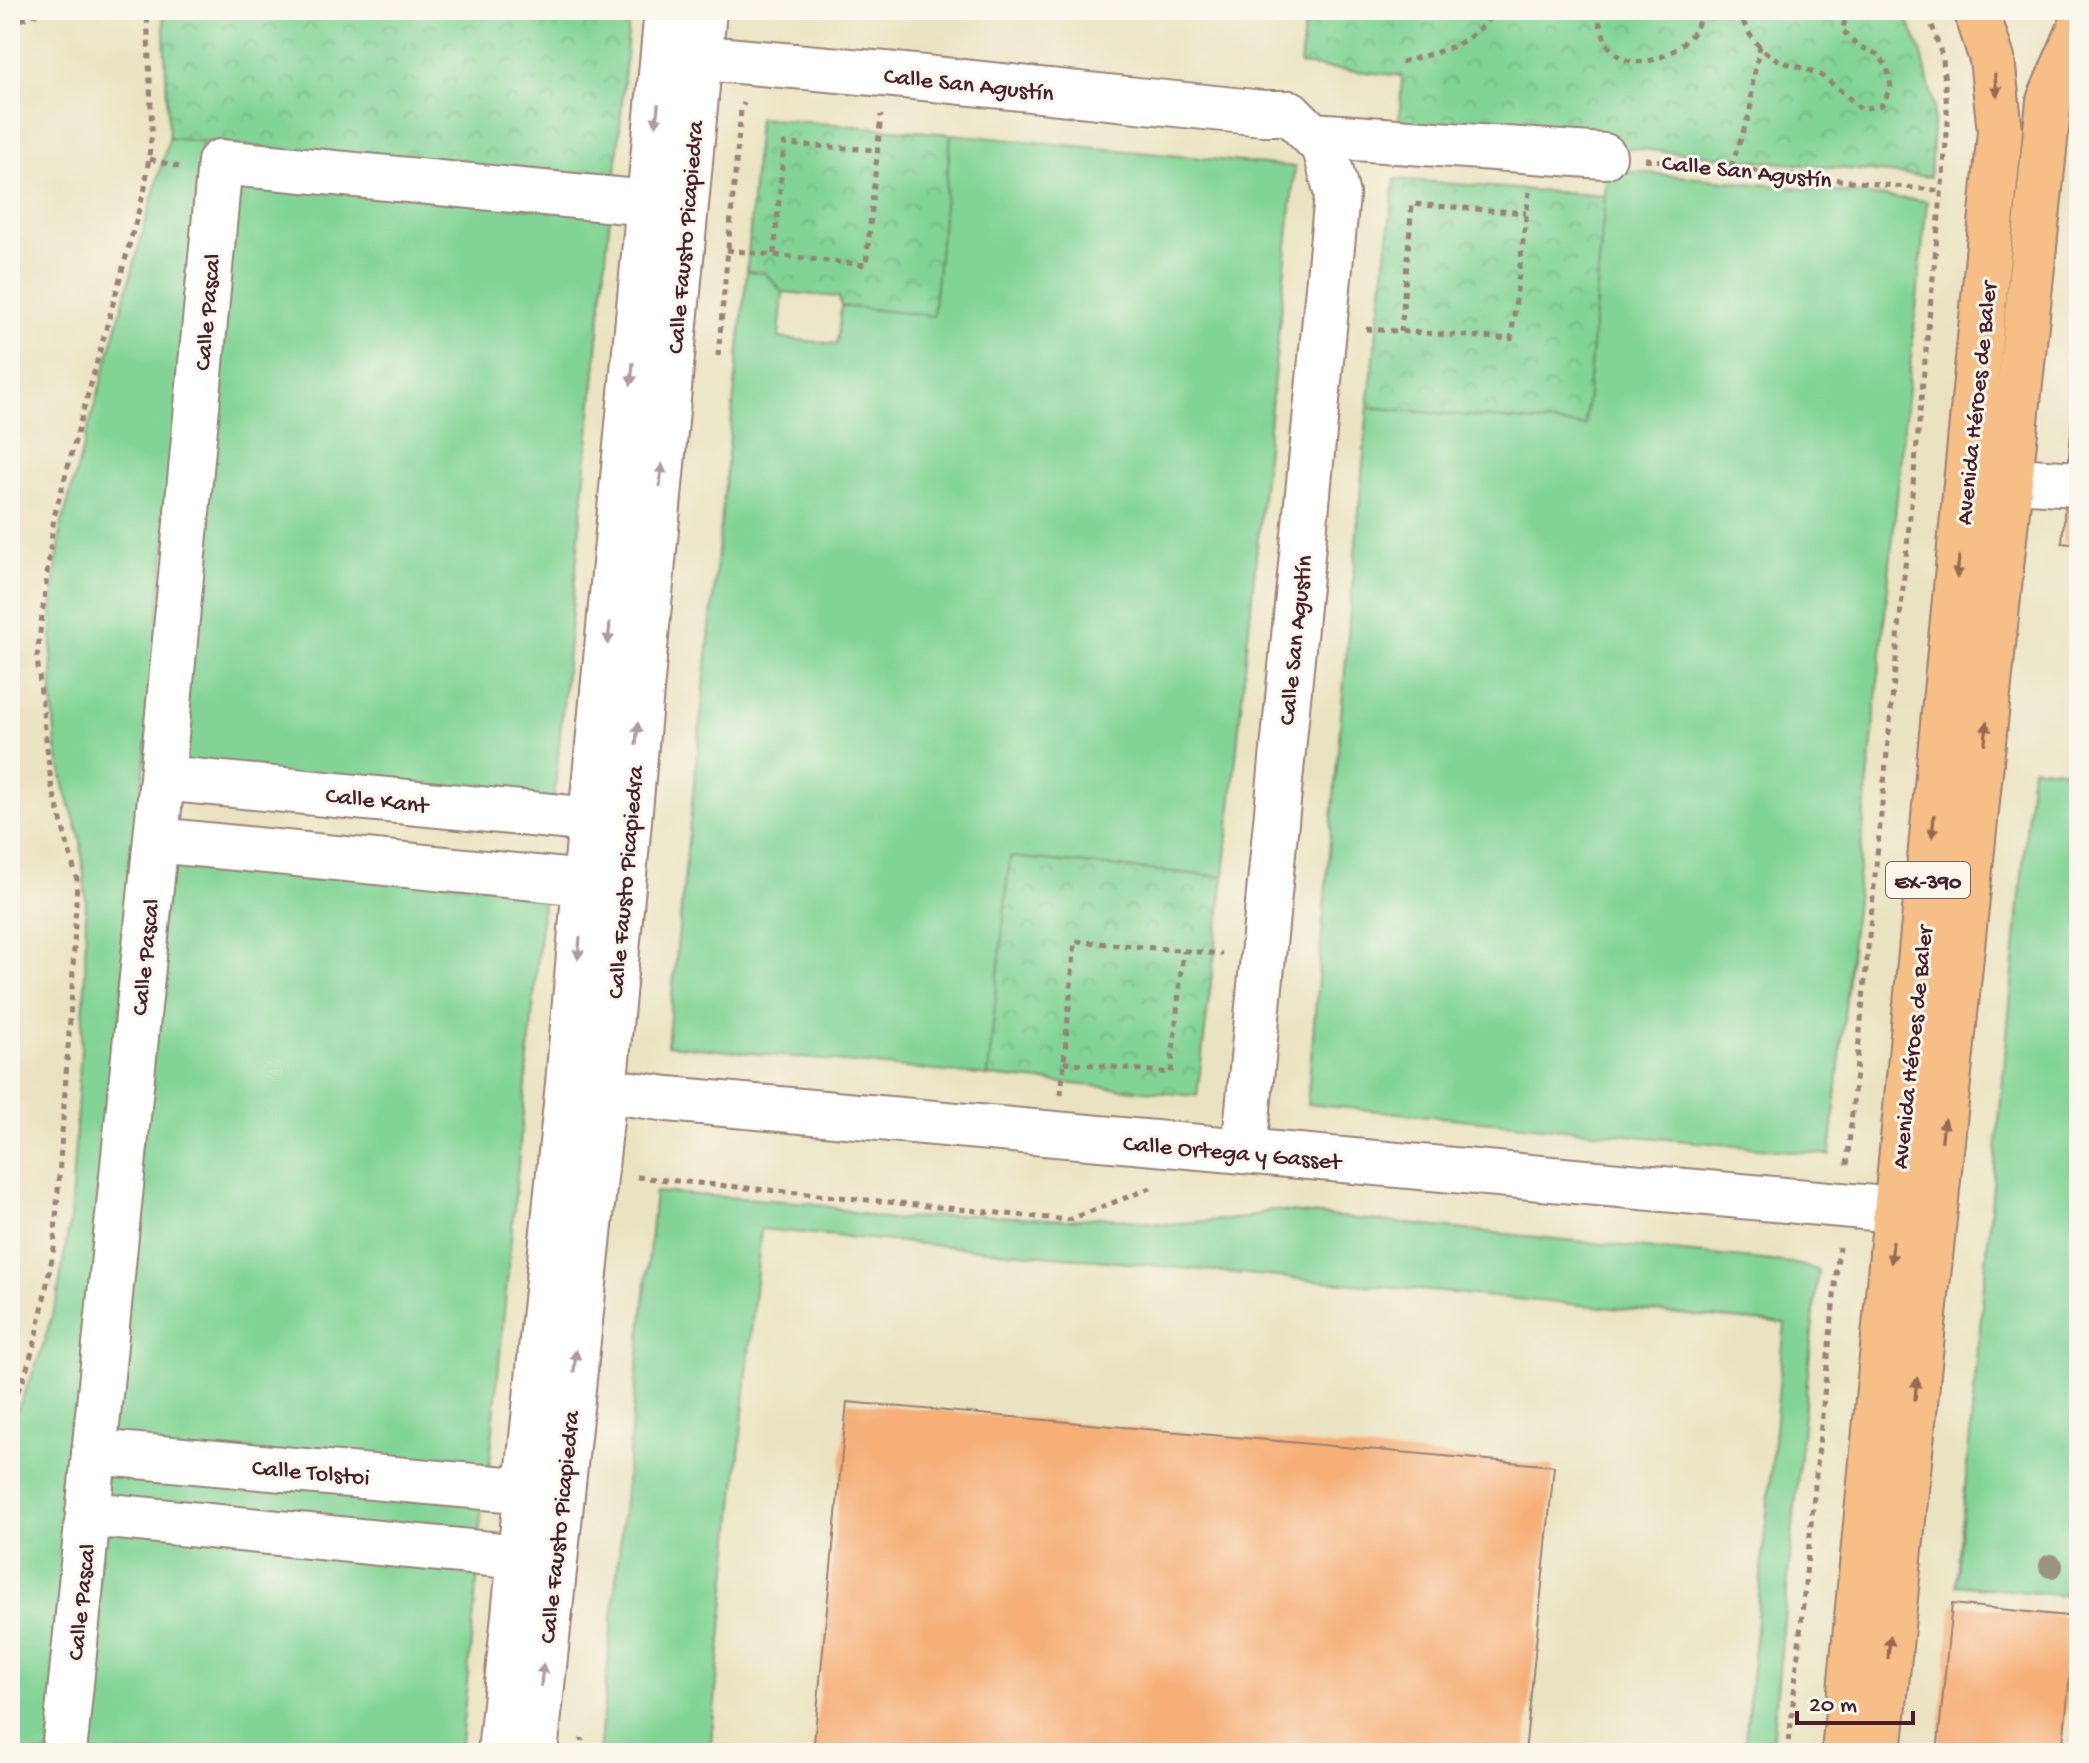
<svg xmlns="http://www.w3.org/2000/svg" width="2089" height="1763" font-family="'Gochi Hand',sans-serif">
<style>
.green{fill:#82d496;stroke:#667a60;stroke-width:2}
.park{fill:url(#park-crowns);stroke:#667a60;stroke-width:2}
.building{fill:#f5af77}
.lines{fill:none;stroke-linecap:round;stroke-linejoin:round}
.minor-casing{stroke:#9a8176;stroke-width:48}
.major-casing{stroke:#9a8176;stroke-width:48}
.path{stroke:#9a8176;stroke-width:5;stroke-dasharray:6 6;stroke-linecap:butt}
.minor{stroke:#fff;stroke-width:44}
.major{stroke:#f5bf86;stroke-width:44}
.tree{fill:#9b9580}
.oneway{fill:#976754}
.oneway2{fill:#ae9aa0}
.labels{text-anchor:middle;stroke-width:6;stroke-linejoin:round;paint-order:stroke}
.shield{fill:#fbf7ec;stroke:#7f6065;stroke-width:2}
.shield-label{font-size:22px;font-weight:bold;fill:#4a1f2b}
.street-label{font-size:24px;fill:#4a1f2b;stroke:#fbf7ec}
</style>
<defs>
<pattern id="park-crowns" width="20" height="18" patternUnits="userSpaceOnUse" patternTransform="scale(2)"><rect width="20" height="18" fill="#82d496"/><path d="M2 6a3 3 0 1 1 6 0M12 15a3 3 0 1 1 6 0" fill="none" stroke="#72b681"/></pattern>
</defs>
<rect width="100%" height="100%" fill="#fbf7ec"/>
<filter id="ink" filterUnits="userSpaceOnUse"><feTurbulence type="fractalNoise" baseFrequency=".0125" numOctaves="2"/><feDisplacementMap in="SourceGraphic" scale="16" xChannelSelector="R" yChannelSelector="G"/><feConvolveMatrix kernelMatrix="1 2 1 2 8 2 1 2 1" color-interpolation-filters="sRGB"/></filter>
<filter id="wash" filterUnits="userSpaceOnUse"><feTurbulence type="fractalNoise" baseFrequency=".006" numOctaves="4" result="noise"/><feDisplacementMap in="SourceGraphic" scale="32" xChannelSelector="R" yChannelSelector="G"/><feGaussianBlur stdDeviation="1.8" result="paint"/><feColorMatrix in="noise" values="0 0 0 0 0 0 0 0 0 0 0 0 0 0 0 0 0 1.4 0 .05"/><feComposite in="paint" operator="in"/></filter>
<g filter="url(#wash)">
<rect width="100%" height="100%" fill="#eae3c1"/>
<path class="green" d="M951 134 1295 167 1224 877 1010 857 988 1076 667 1045 747 271 765 272 783 292 779 338 837 344 841 306 933 315Z
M169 138 203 141 188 314 49 1753H10V1427L39 1358 57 1299 70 1221 85 986 86 902 81 841 65 789 56 747 52 693V609L61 527Z
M1607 169 1927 201 1830 1155 1307 1104 1368 407 1585 426Z
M233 180 610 216 553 807 177 772Z
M2032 767 2079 772V1597L1956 1585Z
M168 855 544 892 488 1481 110 1445Z
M655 1192 812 1203 890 1220 964 1214 1068 1220 1100 1217 1168 1224 1246 1218 1271 1210 1792 1263 1818 1270 1771 1753H1744L1785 1324 761 1229 710 1753H599Z
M108 1460 483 1500 478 1543 103 1504Z
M104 1526 479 1562 460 1753H81Z"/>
<path class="park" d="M163 10H630L615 184 169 138Z
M1303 10H1903L1921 50 1934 106 1930 177 1399 126 1402 76 1300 65 1306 11Z
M758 118 951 134 933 316 841 306 839 297 783 292 765 273 747 271Z
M1395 179 1605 196 1585 426 1368 407Z
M1010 857 1224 877 1197 1096 988 1076Z"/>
<g id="blocks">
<path class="building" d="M2077 358 2079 359V545L2062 543Z
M847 1402 1554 1466 1525 1753H813Z
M1952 1604 2076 1617 2062 1753H1937Z"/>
</g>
</g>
<g filter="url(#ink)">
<use href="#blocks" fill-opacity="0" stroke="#9a8176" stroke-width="2"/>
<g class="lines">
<g class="minor-casing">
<path id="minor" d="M670 55 885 74 1263 113H1290L1325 148 1337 195 1244 1151
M1313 135 1604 156
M2012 480 2079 484
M162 778 592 820
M156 840 585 883
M575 1086 668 1099 1896 1210
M94 1452 528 1491
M89 1514 521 1557
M64 1753 162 778 220 162 648 203
M500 1753 568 1084 585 883 667 10
M535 1753 604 1091 704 10"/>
</g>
<g class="major-casing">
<path id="major" d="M1844 1753 2000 131 1992 59 1976 10
M1879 1753 2049 101 2079 31"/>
</g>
<path class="path" d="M1595 10C1600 21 1602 35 1608 45 1630 79 1680 55 1696 28 1699 23 1700 15 1703 10
M1741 10C1741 26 1757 47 1771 56 1785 65 1807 67 1823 77 1836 86 1849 98 1861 109L1882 105 1891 87 1887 66 1877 54 1856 45 1842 30 1847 15 1852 10
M10 24 46 10
M1401 62C1444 50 1468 48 1496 10
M150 159 179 167
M1645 159 1942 191
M1731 167 1750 112 1753 79 1760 46
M727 250 866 265 881 115
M774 254 784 144 877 150
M1366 329 1511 339 1529 192
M1401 332 1412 204 1526 213
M718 356 741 110 744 103
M1064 1062 1171 1073 1183 951
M1061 1095 1075 941 1222 954
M1847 1165 1948 123 1943 59 1927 10
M637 1177 1068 1220 1156 1186
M10 1401 22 1384 36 1339 54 1248 72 990 77 880 51 783 37 657 54 517 145 188 152 132 147 10
M581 1753 582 1738
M1788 1753 1839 1247"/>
<use href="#minor" class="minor"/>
<use href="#major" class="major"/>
</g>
<circle class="tree" cx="2051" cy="1566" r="12"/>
<defs><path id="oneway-solid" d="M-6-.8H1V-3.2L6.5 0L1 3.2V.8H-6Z" transform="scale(2)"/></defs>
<g class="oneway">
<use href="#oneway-solid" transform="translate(1996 85) rotate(83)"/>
<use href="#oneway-solid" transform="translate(1958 567) rotate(96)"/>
<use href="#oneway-solid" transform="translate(1986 733) rotate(-84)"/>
<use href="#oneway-solid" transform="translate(1933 826) rotate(96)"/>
<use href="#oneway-solid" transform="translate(1943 1130) rotate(-84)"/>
<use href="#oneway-solid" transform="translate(1892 1252) rotate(95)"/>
<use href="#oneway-solid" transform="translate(1916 1389) rotate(-84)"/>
<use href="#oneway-solid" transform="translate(1889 1647) rotate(-85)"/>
</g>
<g class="oneway2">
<use href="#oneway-solid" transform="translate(657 115) rotate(96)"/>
<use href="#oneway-solid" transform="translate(632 374) rotate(95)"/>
<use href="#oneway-solid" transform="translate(661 475) rotate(-85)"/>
<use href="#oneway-solid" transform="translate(609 633) rotate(95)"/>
<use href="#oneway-solid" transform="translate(637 734) rotate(-85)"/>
<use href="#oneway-solid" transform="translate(579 948) rotate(95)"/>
<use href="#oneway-solid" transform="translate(575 1361) rotate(-84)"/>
<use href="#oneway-solid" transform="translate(542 1675) rotate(-84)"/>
</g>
</g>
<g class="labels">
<rect class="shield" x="1886" y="862" width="84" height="36" rx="6"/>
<g class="shield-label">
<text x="1928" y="888">EX-390</text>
</g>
<g class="street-label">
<text transform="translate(969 83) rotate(6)" y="8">Calle San Agustín</text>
<text transform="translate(1747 170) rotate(6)" y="8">Calle San Agustín</text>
<text transform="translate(684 237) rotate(-85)" y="8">Calle Fausto Picapiedra</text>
<text transform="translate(206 312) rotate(-85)" y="8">Calle Pascal</text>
<text transform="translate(1975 403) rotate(-84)" y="8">Avenida Héroes de Baler</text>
<text transform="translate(1294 640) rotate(-84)" y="8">Calle San Agustín</text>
<text transform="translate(377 799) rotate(6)" y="8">Calle Kant</text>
<text transform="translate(624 882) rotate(-85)" y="8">Calle Fausto Picapiedra</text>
<text transform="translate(144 957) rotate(-84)" y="8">Calle Pascal</text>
<text transform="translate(1911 1047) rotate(-84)" y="8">Avenida Héroes de Baler</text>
<text transform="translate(1232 1151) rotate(5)" y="8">Calle Ortega y Gasset</text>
<text transform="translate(311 1471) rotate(5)" y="8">Calle Tolstoi</text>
<text transform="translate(558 1527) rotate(-84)" y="8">Calle Fausto Picapiedra</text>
<text transform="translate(80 1602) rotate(-84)" y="8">Calle Pascal</text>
</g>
</g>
<rect width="2089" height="1763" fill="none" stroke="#fbf7ec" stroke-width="40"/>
<path d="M1797 1711v12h116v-12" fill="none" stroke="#4a1f2b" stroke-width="4"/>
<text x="1809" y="1711" font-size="24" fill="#4a1f2b" stroke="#fbf7ec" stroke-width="6" paint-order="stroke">20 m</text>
</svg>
